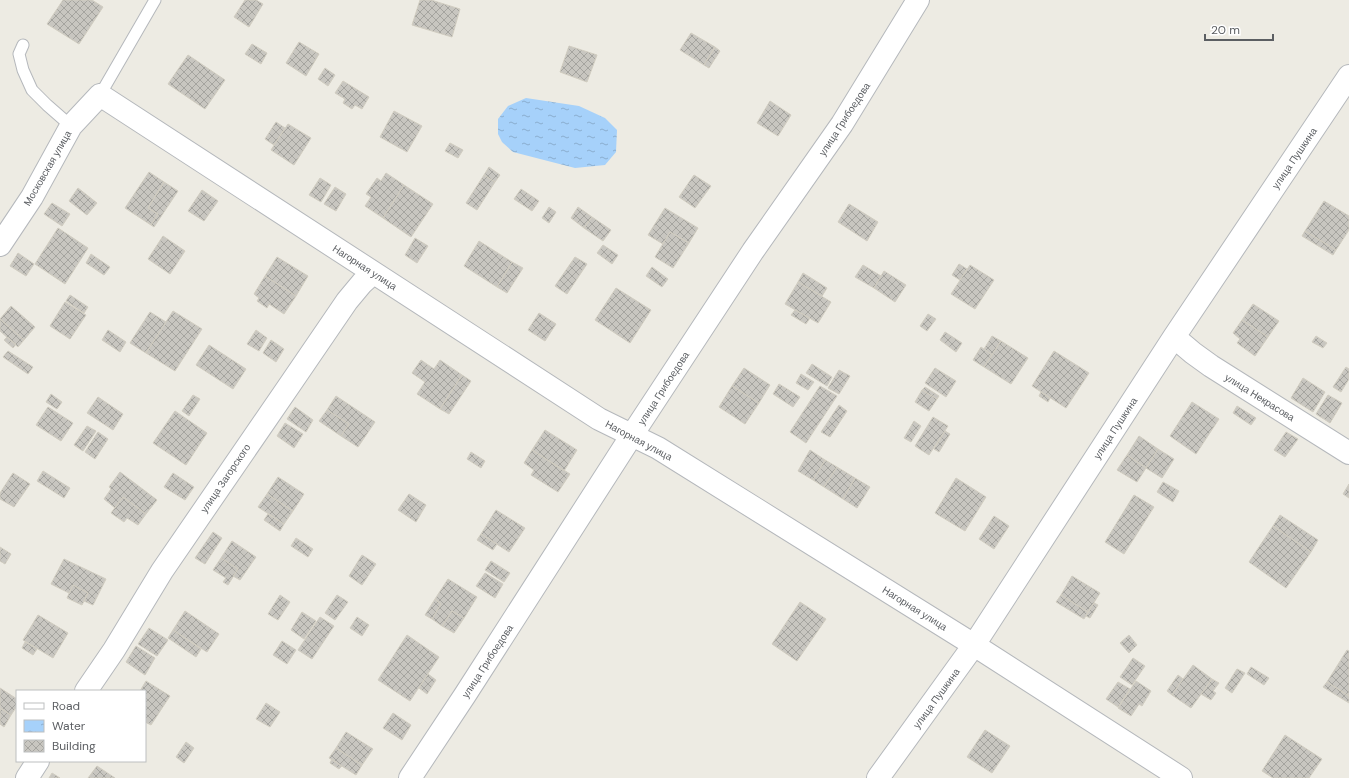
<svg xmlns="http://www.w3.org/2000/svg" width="1349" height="778" font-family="'DM Sans',sans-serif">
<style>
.water{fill:url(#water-ripples)}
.building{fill:url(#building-cross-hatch);stroke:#d1cdc1}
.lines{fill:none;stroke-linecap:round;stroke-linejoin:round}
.service-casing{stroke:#b5b8bc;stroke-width:13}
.minor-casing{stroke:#b5b8bc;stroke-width:24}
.service{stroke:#fff;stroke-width:11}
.minor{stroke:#fff;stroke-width:22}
.labels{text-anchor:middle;stroke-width:3;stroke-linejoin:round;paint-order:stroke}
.street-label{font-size:10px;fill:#5b5e62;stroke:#fff}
</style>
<defs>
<pattern id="water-ripples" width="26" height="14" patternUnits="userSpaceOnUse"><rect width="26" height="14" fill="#a6d1fa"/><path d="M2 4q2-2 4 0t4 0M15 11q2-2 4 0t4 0" fill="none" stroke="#8aadce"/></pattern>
<pattern id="building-cross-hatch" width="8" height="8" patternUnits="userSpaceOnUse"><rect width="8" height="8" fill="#c8c6c0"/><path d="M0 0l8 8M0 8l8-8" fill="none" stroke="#a5a49f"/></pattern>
</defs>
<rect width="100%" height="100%" fill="#edebe3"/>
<path class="water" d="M526 98 579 106 605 118 617 130 616 152 605 165 575 168 513 152 502 142 498 134V119L508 106Z"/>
<path class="building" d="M63 0H92L103 7 79 44 47 24Z
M245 0H256L263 4 249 27 234 17Z
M420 0H431L460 9 452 37 412 25Z
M691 33 715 47 704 65 680 50Z
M299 42 319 54 306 76 286 63Z
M252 44 267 53 261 64 245 54Z
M569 46 597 55 587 82 560 72Z
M715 47 720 51 709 68 704 65Z
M188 55 225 80 205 109 168 84Z
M325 68 335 75 328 86 318 79Z
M343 81 369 97 362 109 355 105 352 109 343 103 345 99 335 93Z
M770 101 791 115 778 136 757 123Z
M394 111 422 126 407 152 380 137Z
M276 122 285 128 274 145 265 139Z
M288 124 311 138 294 165 271 150Z
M450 143 463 150 458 158 445 151Z
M489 167 500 175 495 182 484 175Z
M149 172 164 182 148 208 158 214 151 225 125 208Z
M386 173 404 185 383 218 365 206 371 197 366 194 377 178 381 181Z
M484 175 495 182 477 210 466 203Z
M694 175 711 186 695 208 679 197Z
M320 178 331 185 321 202 309 195Z
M164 182 178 191 154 227 151 225 158 214 148 208Z
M404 185 433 204 411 237 383 218Z
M335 187 346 194 336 211 324 204Z
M78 188 97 203 87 215 69 201Z
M521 189 539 201 532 211 514 199Z
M202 190 218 201 204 221 188 211Z
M1324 201 1349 216V230L1336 250 1305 231Z
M52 203 70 214 62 226 44 214Z
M849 204 878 222 867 241 838 222Z
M549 207 556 212 549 223 542 218Z
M578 207 592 217 584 228 571 218Z
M665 208 698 228 689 243 670 232 663 244 648 235Z
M592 217 611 230 603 241 584 228Z
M58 228 88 248 65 284 35 264Z
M1305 231 1336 250 1333 255 1302 236Z
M670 232 689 243 673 268 655 257Z
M163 236 185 251 170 274 148 259Z
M415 238 428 246 417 263 405 255Z
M479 241 512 262 497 287 464 266Z
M603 245 618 255 612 264 597 253Z
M18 253 34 264 26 276 10 266Z
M91 254 110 267 104 275 86 263Z
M277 257 308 276 296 296 265 276Z
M575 257 587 264 567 294 555 286Z
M512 262 523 268 507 293 497 287Z
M959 264 967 269 960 280 952 275Z
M863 265 881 276 874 288 855 277Z
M970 265 994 280 975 309 951 294Z
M652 267 668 279 662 287 646 276Z
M884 271 906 285 895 302 874 288Z
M803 273 827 288 822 296 798 282Z
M265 276 296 296 284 314 269 304 267 308 257 301 259 298 254 294Z
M798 282 831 302 818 323 785 304Z
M616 288 651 310 630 343 595 320Z
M70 295 88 307 84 313 66 301Z
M65 302 86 315 70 339 50 326Z
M1253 304 1279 321 1268 337 1242 320Z
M11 306 35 327 24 340 0 319Z
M795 310 810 318 806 324 791 315Z
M173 311 202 329 175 371 146 353Z
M150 312 166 322 146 353 130 343Z
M539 313 556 324 545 341 528 330Z
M928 314 936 319 927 331 920 326Z
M0 319 24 340 18 347 0 331Z
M1242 320 1268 337 1255 356 1237 343 1240 339 1233 333Z
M108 330 126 342 120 352 102 340Z
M256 330 267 338 259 351 247 344Z
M945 332 962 343 956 352 940 340Z
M992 336 1001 341 992 355 984 349Z
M1316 336 1327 343 1323 348 1312 342Z
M7 337 16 344 13 348 4 340Z
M271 340 284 349 276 362 263 353Z
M1001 341 1028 358 1011 384 984 367Z
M209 345 246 369 233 389 196 365Z
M981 347 992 355 984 367 973 360Z
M8 351 33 367 28 374 3 357Z
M1054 351 1089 373 1066 408 1032 386Z
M421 360 434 369 440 360 462 375 440 409 417 394 425 382 412 373Z
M812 364 832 377 827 386 806 373Z
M1346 367 1349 369V379L1341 392 1333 387Z
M744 368 770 385 759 403 732 386Z
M935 368 956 381 946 397 925 383Z
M839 370 850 376 839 394 828 388Z
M801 374 814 382 808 390 796 383Z
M462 375 471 381 449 414 440 409Z
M1303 378 1325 392 1313 412 1291 398Z
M779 384 800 397 793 407 773 394Z
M732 386 759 403 745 424 719 407Z
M820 386 837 396 806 443 790 432Z
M925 387 939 396 937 399 922 390Z
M922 390 937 399 929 411 915 402Z
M1041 392 1050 398 1048 402 1039 396Z
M51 394 62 402 57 409 46 402Z
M193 395 200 399 189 416 182 411Z
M1328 395 1342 403 1330 423 1316 414Z
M336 396 375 422 358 447 341 436 349 424 327 410Z
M98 397 123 414 113 430 87 413Z
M1192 402 1219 419 1196 454 1170 436Z
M839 405 847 411 830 437 821 432Z
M1237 406 1256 418 1251 425 1233 413Z
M48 407 73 423 61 441 36 425Z
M295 407 313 420 306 432 287 419Z
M327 410 349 424 341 436 319 421Z
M175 411 207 433 186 465 153 443Z
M933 417 948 426 929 455 915 446Z
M914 421 921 426 911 442 904 438Z
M285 423 303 434 294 448 277 436Z
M87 426 96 431 83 451 74 445Z
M545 430 577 450 564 471 532 450Z
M945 431 950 434 939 452 934 449Z
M98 432 108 439 95 459 85 452Z
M1286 432 1298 439 1285 457 1274 450Z
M1139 436 1158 449 1146 468 1127 455Z
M1158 449 1174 459 1162 478 1146 468Z
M532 450 570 474 558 492 531 475 534 470 524 463Z
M810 450 825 460 813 480 798 471Z
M471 452 485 461 481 468 467 459Z
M1127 455 1146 468 1137 482 1117 470Z
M825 460 837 467 824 487 813 480Z
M837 467 855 478 843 499 824 487Z
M43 471 70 488 64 498 37 481Z
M120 472 157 500 146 514 123 497 115 508 104 499 111 489 109 487Z
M13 473 30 484 14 507 0 499V493Z
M173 473 194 487 185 500 164 487Z
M278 477 304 494 293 511 267 494Z
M855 478 870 487 857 508 843 499Z
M956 478 986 497 965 531 935 513Z
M1163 482 1179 491 1173 502 1157 492Z
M1349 484V498L1343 494Z
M267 494 293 511 284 524 258 507Z
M409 494 426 505 416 522 398 510Z
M1134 495 1154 507 1124 554 1105 542Z
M123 497 146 514 138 525 127 518 124 522 111 513Z
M496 510 525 528 509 552 481 534Z
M268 514 284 524 280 531 264 520Z
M1280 515 1318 540 1311 552 1273 526Z
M994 516 1009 526 994 549 979 539Z
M1273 526 1311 552 1286 588 1249 562Z
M213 532 222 538 205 564 195 558Z
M481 534 497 544 493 550 477 540Z
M296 538 313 549 308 557 291 546Z
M232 541 256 557 240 580 233 576 238 569 221 558Z
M0 547 11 554 5 564 0 561Z
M362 555 376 564 362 585 349 576Z
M221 558 238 569 228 585 223 582 226 578 213 570Z
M64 559 106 579 93 605 84 601 88 593 73 585 69 593 51 584Z
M491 561 510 573 504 582 485 570Z
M485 573 503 584 495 598 476 586Z
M1072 576 1100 593 1088 612 1061 595Z
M448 579 477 597 464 618 452 611 442 626 432 619 441 604 435 599Z
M73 585 88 593 82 605 67 598Z
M280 595 290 602 278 620 268 614Z
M337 595 348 602 335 620 325 613Z
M1061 595 1088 612 1084 619 1056 602Z
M435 599 441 604 432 619 425 615Z
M800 602 826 619 797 661 772 644Z
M1094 603 1098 605 1090 618 1086 616Z
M185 611 219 634 207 652 173 630Z
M452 611 464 618 454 633 442 626Z
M302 612 316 621 304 639 291 630Z
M38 615 68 633 53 658 23 640Z
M320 617 334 626 312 659 298 650Z
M357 617 369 625 362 636 350 628Z
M149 628 168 640 157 656 138 644Z
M173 630 201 649 196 657 168 638Z
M407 635 439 657 410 701 378 680Z
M1129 635 1137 645 1129 653 1120 643Z
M282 641 296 650 287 664 273 655Z
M25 642 37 649 33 655 22 648Z
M136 646 155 658 145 675 126 662Z
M1347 650 1349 651V696L1327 682Z
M1133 658 1145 666 1132 685 1120 677Z
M1193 665 1212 679 1191 708 1172 695Z
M1251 667 1269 678 1264 685 1247 674Z
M1237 669 1245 673 1232 693 1225 688Z
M428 674 436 680 427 694 419 688Z
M1178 675 1183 679 1172 695 1167 691Z
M1212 679 1219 683 1213 691 1216 693 1211 700 1201 694Z
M146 681 170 696 151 725 145 722V691H140Z
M1136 681 1151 691 1142 706 1139 704 1131 716 1118 708Z
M1118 682 1130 689 1118 707 1106 699Z
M1327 682 1349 696V703L1323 687Z
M0 688 17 699V706L11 715 0 708Z
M266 703 280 712 270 727 256 719Z
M0 708 11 715 4 727 0 724Z
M393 713 411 725 402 740 383 728Z
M985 730 1010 746 992 773 967 757Z
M346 732 373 749 362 765 336 748Z
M1285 735 1322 759 1309 778H1273L1262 771Z
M186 742 194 748 184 763 176 757Z
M336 748 362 765 356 775 329 758Z
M332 759 342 766 339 769 330 763Z
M97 766 115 778H88Z
M52 773 60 778H49Z"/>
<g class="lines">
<g class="service-casing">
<path id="service" d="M23 45 19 54 23 70 32 90 47 105 71 126
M100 95 155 0"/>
</g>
<g class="minor-casing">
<path id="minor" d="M0 245 32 197 71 126 100 95 599 419 658 448 974 645 1181 778
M1174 337 1193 353 1211 366 1349 453
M86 691 114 650 162 571 291 383 347 301 362 283 373 273
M27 778 38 761
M410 778 465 695 632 435 753 251 842 124 918 0
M878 778 974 645 1174 337 1349 76"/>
</g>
<use href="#service" class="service"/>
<use href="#minor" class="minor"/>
</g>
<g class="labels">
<g class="street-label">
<text transform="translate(844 119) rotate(-57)" y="4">улица Грибоедова</text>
<text transform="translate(1294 158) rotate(-56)" y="4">улица Пушкина</text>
<text transform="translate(47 168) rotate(-60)" y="4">Московская улица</text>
<text transform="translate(365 267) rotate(33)" y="4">Нагорная улица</text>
<text transform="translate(663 388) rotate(-57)" y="4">улица Грибоедова</text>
<text transform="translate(1260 397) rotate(32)" y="4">улица Некрасова</text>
<text transform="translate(1115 428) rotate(-57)" y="4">улица Пушкина</text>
<text transform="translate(639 440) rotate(28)" y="4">Нагорная улица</text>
<text transform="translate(225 478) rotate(-56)" y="4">улица Загорского</text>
<text transform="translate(915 608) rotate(32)" y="4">Нагорная улица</text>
<text transform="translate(487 661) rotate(-57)" y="4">улица Грибоедова</text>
<text transform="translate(936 698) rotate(-54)" y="4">улица Пушкина</text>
</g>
</g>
<rect x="16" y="690" width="130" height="72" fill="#ffffff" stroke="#bdbfc0"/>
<rect x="24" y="703" width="20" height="6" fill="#ffffff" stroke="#bdbfc0"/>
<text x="52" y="710" font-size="12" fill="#5b5e62">Road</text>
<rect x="24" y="720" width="20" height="12" fill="url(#water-ripples)" stroke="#bdbfc0"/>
<text x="52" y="730" font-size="12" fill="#5b5e62">Water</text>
<rect x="24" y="740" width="20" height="12" fill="url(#building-cross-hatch)" stroke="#bdbfc0"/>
<text x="52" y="750" font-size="12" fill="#5b5e62">Building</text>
<path d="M1205 34v6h68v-6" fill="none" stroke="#5b5e62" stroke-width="2"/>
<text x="1211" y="34" font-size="12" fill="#5b5e62" stroke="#ffffff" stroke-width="3" paint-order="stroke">20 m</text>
</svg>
